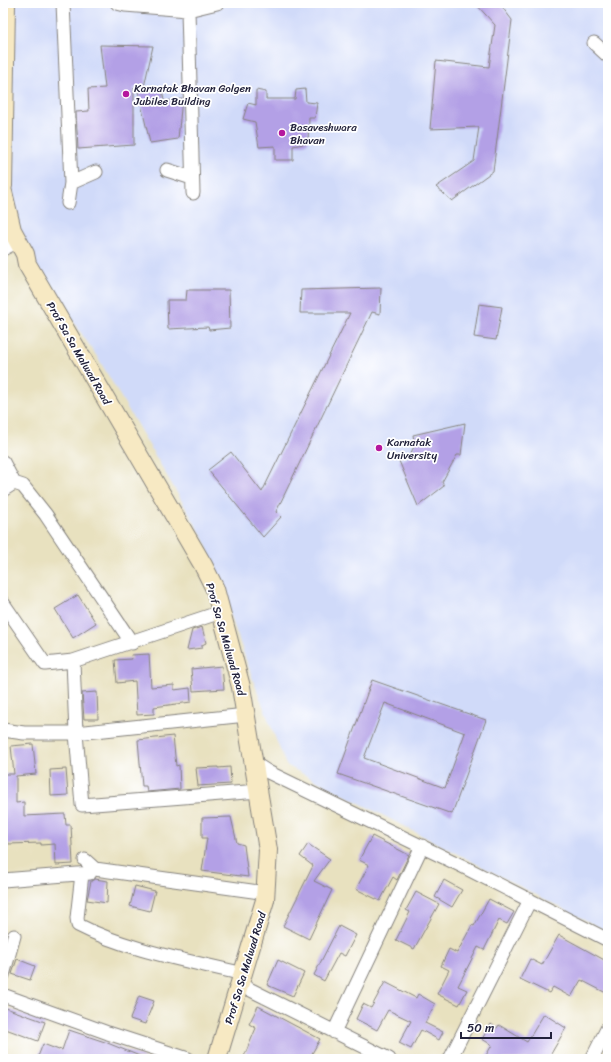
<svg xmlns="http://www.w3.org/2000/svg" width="611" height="1062" font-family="Sriracha,sans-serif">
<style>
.built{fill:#d0daf9}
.building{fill:#b3a0e6;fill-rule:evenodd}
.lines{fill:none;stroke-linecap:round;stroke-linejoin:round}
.street-casing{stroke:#85827d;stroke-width:15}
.secondary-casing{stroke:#85827d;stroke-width:20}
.street{stroke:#fff;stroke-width:13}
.secondary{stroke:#f7e9c3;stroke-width:18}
.poi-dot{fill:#b5179e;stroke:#fff;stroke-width:1.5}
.labels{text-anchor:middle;stroke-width:3.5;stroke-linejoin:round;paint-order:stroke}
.poi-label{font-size:11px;fill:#22223b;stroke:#fff;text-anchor:start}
.street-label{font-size:11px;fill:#22223b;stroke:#fff}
</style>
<rect width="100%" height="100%" fill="#fff"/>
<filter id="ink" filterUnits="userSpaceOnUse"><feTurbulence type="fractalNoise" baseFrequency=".025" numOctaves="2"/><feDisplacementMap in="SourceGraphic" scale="8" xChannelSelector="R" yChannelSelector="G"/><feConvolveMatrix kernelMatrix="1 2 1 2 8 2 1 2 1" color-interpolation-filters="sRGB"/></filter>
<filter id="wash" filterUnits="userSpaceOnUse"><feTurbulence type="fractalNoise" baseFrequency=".012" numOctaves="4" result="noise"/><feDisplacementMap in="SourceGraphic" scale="16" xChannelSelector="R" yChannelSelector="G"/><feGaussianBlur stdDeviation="0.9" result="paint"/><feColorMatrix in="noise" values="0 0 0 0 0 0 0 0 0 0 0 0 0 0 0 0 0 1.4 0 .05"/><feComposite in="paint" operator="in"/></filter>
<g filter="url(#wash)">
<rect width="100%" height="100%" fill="#e8e1bf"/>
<path class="built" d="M3 3H608V932L286 765 253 680 204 539 98 358 37 268 3 198Z"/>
<g id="blocks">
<path class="building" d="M475 3H499L512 20 493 171 452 201 436 187 474 161 479 127 430 129 436 61 489 67 495 25Z
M100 45 153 46 144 87 134 88V145L78 149 76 112 89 111 88 89 105 88Z
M162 89 164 101 182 99 178 139 150 143 138 91Z
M305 89 306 102 317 103 315 118H309L308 143 293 146V160H275V146L259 147 255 122 243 119 248 103 256 105V90L266 92V99H295L296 90Z
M381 288 380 314 372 312 276 512 281 517 263 537 208 470 231 452 262 492 350 313H300L301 290Z
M187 290H229L230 328 209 330 208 327 168 329 167 300H186Z
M479 304 502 307 496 340 474 337Z
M465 423 461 455H457L442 482 444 486 418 506 399 461 408 458 415 445 413 435Z
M78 595 96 623 73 638 55 609Z
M202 627 206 643 202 645V648L187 650 192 630Z
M149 654 151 687 174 685V690L190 688 191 702 154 707V714L137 715 135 681 117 683 115 660 132 659 131 655Z
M222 666 224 689 193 691 191 669Z
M372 680 486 720 452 814 338 774ZM385 703 465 733 445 788 364 758Z
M97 692 98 719H84L82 693Z
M173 736 176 766 179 765 180 789 147 792 146 786H142L138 740Z
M33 744 36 774 16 776V803L24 802V816L65 814 66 825H71L73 864 56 865 55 844 41 845V843L8 844 7 842H3V774H14L11 746Z
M218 767V768L230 767 231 784 198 786 196 768Z
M66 769 68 795 51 796 50 770Z
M231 817 237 843 244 845 248 877 202 871 207 838H202V818Z
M372 836 409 855 397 880 393 877 380 901 356 889 369 865 359 860Z
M308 844 330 859 314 881 332 890 309 939 283 926 313 866 300 856Z
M95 879 108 881 107 903 87 900 91 881Z
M444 880 462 890 452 907 435 897Z
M135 886 155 891 150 911 130 906Z
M416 892 439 904 414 949 396 940 410 912 406 910Z
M489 899 514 912 507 924 499 920 484 950 478 947 458 986 467 990 459 1005 437 994 449 970 441 966 449 949 457 953 472 925 474 926Z
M339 926 356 935 345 956 339 953 324 981 314 975Z
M559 935 608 962V994L581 980 571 997 553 987 549 993 520 979 530 959 542 965Z
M17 959 35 966 30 980 12 974Z
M278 960 304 973 293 996 267 985Z
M385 982 416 998 418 994 435 1004 425 1023 443 1032 439 1040 421 1030 411 1049 399 1043 411 1021 388 1010 377 1030 356 1019 363 1004 371 1008Z
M139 996 154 1001 145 1024 130 1019Z
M258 1006 320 1039 309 1059H243L256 1028 249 1024Z
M3 1007 45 1022 38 1041 3 1028Z
M544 1014 566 1028 548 1059H484L492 1045 482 1039 491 1024 497 1028 499 1025 527 1042Z
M69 1030 105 1042 147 1059H37L43 1044 59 1050 60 1049 62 1050Z"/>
</g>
</g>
<g filter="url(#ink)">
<use href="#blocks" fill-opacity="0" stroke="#85827d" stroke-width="1"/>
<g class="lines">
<g class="street-casing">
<path id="street" d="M63 3 71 183 68 203
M117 3 125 5 188 10 217 3
M188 10 193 193
M594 43 608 56
M167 170 192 178
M71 183 96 172
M3 249 18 241
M3 462 14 483 23 486 46 515 132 643
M3 490 14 483
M3 603 45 664 73 661 221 612
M73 661 76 733 82 805 259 791
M3 730 24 733H76L246 715
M254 763 268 772 462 866 608 940
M85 860 95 869 266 893
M82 874 77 918 78 925C126 950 190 961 243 974
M3 880 90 873
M3 975 14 936
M239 984 389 1059
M3 995 108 1033 188 1059
M334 1032 422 846
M450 1059 530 900
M592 1059 608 1027"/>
</g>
<g class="secondary-casing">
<path id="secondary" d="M3 186 6 3
M3 192 12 230 25 254 27 264 203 565 215 589 241 687 268 850 265 900 217 1059"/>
</g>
<use href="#street" class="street"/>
<use href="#secondary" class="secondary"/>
</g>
</g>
<g class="poi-dot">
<circle cx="126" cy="94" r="4"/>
<circle cx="282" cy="133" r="4"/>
<circle cx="379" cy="448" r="4"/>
</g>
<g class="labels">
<g class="poi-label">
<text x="134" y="92">Karnatak Bhavan Golgen<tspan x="134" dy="13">Jubilee Building</tspan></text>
<text x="290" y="131">Basaveshwara<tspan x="290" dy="13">Bhavan</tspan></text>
<text x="387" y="446">Karnatak<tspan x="387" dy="13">University</tspan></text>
</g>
<g class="street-label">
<text transform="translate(79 353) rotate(60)" y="4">Prof Sa Sa Malwad Road</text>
<text transform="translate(226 639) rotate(74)" y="4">Prof Sa Sa Malwad Road</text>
<text transform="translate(245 968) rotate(-73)" y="4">Prof Sa Sa Malwad Road</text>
</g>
</g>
<rect width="611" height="1062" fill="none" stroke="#fff" stroke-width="16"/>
<path d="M461 1032v6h90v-6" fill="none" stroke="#22223b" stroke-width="2"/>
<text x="467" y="1032" font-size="12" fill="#22223b" stroke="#ffffff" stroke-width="3" paint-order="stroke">50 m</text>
</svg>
